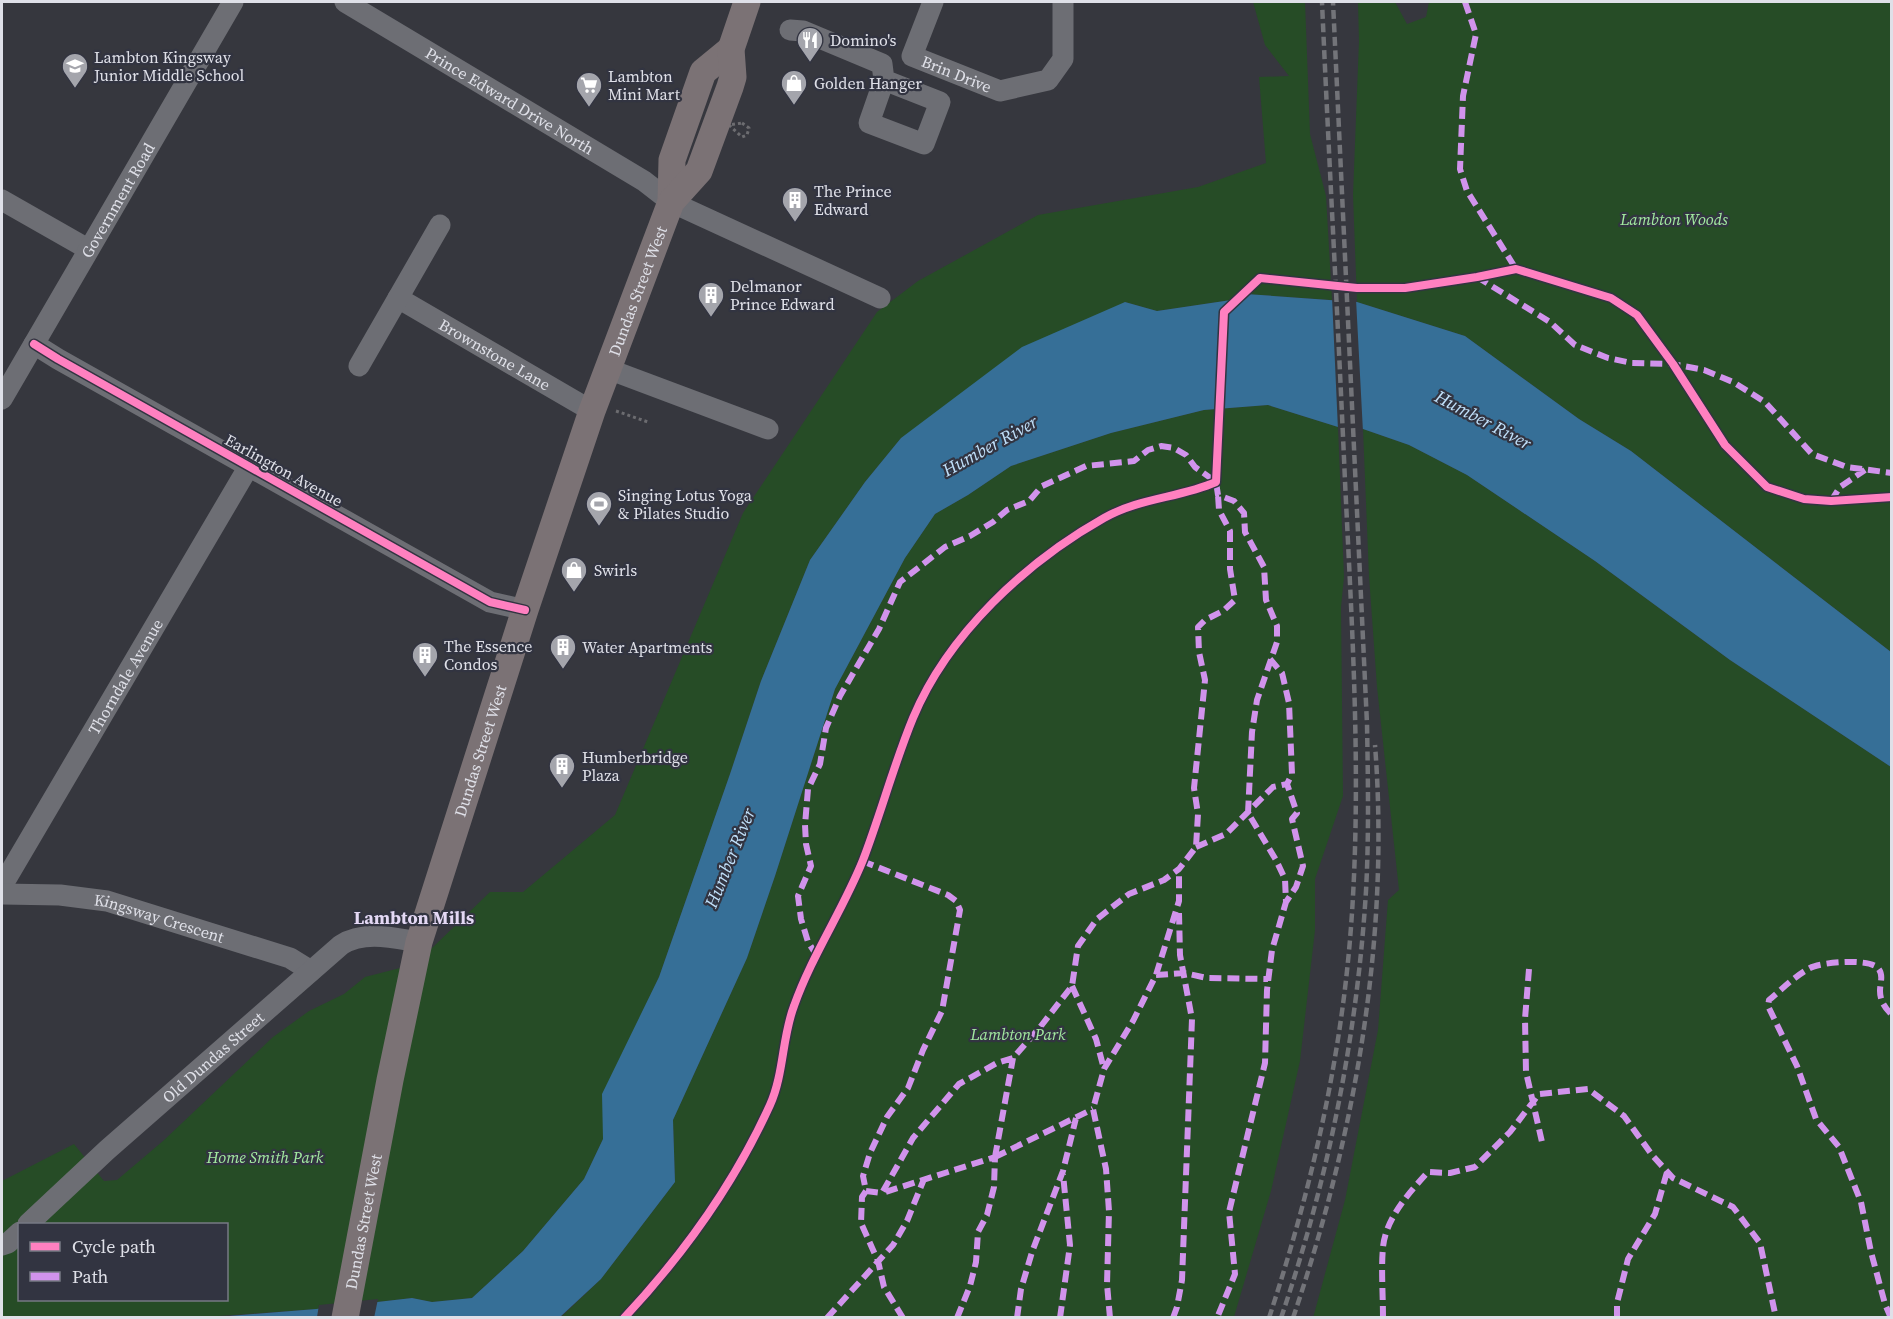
<svg xmlns="http://www.w3.org/2000/svg" width="1893" height="1319" font-family="'Source Serif 4',serif">
<style>
.green{fill:#264c26;fill-rule:evenodd}
.water{fill:#366f97}
.pier{fill:#36373e}
.lines{fill:none;stroke-linecap:round;stroke-linejoin:round}
.path{stroke:#6c6c70;stroke-width:3;stroke-dasharray:3 3;stroke-linecap:butt}
.minor{stroke:#6d6e74;stroke-width:21}
.major{stroke:#7b7275;stroke-width:27}
.rail{stroke:#737479;stroke-width:4.5;stroke-dasharray:9 4.5;stroke-linecap:butt}
.quiet{stroke:#d193ec;stroke-width:6;stroke-dasharray:12 6;stroke-linecap:butt}
.cycleway-casing{stroke:#323441;stroke-width:11}
.cycleway{stroke:#ff80c0;stroke-width:8}
.labels{text-anchor:middle;stroke-width:4.5;stroke-linejoin:round;paint-order:stroke}
.poi-label{font-size:16px;fill:#dfe0e8;stroke:#323441;text-anchor:start}
.street-label{font-size:16px;fill:#dfe0e8;stroke:#323441}
.park-label{font-size:16px;font-style:italic;fill:#a3eba0;stroke:#323441}
.water-label{font-size:18px;font-style:italic;fill:#c0e0fa;stroke:#323441}
.neighbourhood-label{font-size:18px;font-weight:bold;fill:#e4d9f5;stroke:#323441}
</style>
<rect width="100%" height="100%" fill="#36373e"/>
<path class="green" d="M1253 2H1305L1310 134 1326 196 1332 300 1246 294 1231 300 1157 311 1125 302 901 438 865 482 810 560 761 681 730 774 659 977 603 1094V1139L584 1179 523 1251 472 1298 432 1302 412 1298 316 1309 205 1317 2 1318V1181L74 1144 104 1181 117 1180 163 1141 273 1037 309 1011 344 994 365 977 404 967 432 948 490 892H523L615 815 743 513 877 312 918 281 1038 215 1198 187 1266 163 1259 77 1289 76 1265 45ZM20 1224H226V1300H20Z
M1358 2H1395L1407 24 1426 17 1429 2H1891V652L1631 451 1579 419 1465 336 1357 302 1353 195 1359 41Z
M1268 405 1338 427 1344 577 1341 607 1343 796 1315 879V930L1300 1061 1271 1191 1234 1317 560 1318 601 1279 675 1182 673 1120 747 958 775 876 835 689 905 558 935 514 968 495 1011 466 1111 433 1204 410Z
M1363 429 1409 445 1467 475 1595 561 1730 660 1891 767V1317L1313 1318 1345 1200 1378 1030 1388 900 1399 890 1377 687 1369 576Z"/>
<path class="water" d="M1246 294 1357 302 1465 336 1579 419 1631 451 1891 652V767L1730 660 1595 561 1467 475 1409 445 1363 429 1338 427 1268 405 1204 410 1111 433 1011 466 968 495 935 514 905 558 835 689 775 876 747 958 673 1120 675 1182 601 1279 560 1317 205 1318 316 1309 412 1298 432 1302 472 1298 523 1251 584 1179 603 1139 602 1094 659 977 730 774 761 681 810 560 865 482 901 438 1022 347 1125 302 1157 311 1231 300Z"/>
<path class="pier" d="M1332 297 1356 299 1363 432 1338 430Z
M378 1299 374 1318 317 1317 319 1305Z"/>
<g class="lines">
<path class="path" d="M742 123 749 128 747 135 742 137 729 125Z
M616 411 648 422"/>
<g class="minor">
<path id="s1" d="M345 2 644 181 671 202 880 298"/>
<path id="s2" d="M933 2 912 56 1000 91 1048 80 1063 59V2"/>
<path d="M790 30 803 31 882 64 884 80 869 123 924 144 940 102 884 80"/>
<path d="M2 200 88 249"/>
<path id="s3" d="M398 298 592 411"/>
<path d="M34 344 58 359 490 602 525 610"/>
<path d="M359 366 440 225"/>
<path d="M608 369 768 429"/>
<path id="s4" d="M2 399 233 2"/>
<path id="s5" d="M2 886 249 466"/>
<path id="s6" d="M2 894 60 895 107 901 290 958 311 971"/>
<path id="s7" d="M28 1224 107 1150 341 945C364 930 394 938 419 942"/>
<path d="M2 1245 8 1243 20 1232"/>
</g>
<g class="major">
<path d="M671 202 672 160 703 72 731 49"/>
<path id="s8" d="M345 1318 390 1080 419 942 525 610 592 411 671 202 699 171 730 87 733 77 731 49 747 2"/>
</g>
<path class="rail" d="M1269 1318C1311 1190 1341 1061 1351 927 1362 779 1352 629 1345 481 1338 321 1329 161 1322 2
M1281 1318C1328 1180 1357 1037 1366 891 1369 836 1368 779 1367 724L1333 2
M1293 1318C1355 1135 1390 939 1375 745"/>
<path class="quiet" d="M1465 2 1476 34 1463 96 1460 169 1467 191 1516 269
M1477 277 1550 322 1575 345 1608 358 1632 363 1673 364 1704 370 1733 382 1765 402 1812 454 1847 467 1892 473
M1831 501 1840 487 1865 470
M1270 659 1282 673 1289 703 1292 774 1287 784 1297 813 1292 819 1303 866 1296 887 1286 902
M1196 847 1226 834 1273 787 1287 784
M862 861 948 895 956 901 960 910 942 1011 923 1050 908 1088 887 1117 870 1153 863 1176 866 1191 882 1193
M817 956 808 942 801 919 798 896 811 866 806 844 805 825 808 789 820 764 826 728 840 696 879 629 900 582 945 547 970 536 993 522 1007 510 1029 501 1042 486 1086 466 1134 461 1148 450 1161 446 1174 448 1186 455 1195 467 1216 482 1218 495 1234 501 1244 513 1245 532 1264 567 1266 600 1277 626V642L1257 700 1252 732 1248 813 1276 860 1285 879 1286 902 1272 950 1267 990 1265 1063 1229 1212 1235 1274 1217 1318
M1529 969 1525 1019 1526 1072 1542 1142
M1156 975 1184 973 1207 978 1268 979
M1072 986 1096 1039 1104 1069
M995 1157 1093 1109
M995 1157 1013 1058
M866 1191 862 1197 861 1223 878 1261 884 1287 903 1318
M827 1318 893 1245 907 1221 924 1179
M957 1318 970 1286 976 1262 978 1232 987 1215 994 1187 995 1157 882 1193 913 1138 959 1084 997 1063 1013 1058 1041 1026 1072 986 1078 946 1097 919 1129 894 1164 880 1179 869 1196 847 1198 814 1194 788 1205 680 1199 652 1198 627 1205 620 1223 611 1235 600 1230 569V531L1219 510 1218 495
M1017 1318 1021 1289 1032 1252 1063 1171 1076 1118
M1060 1318 1070 1245 1063 1174
M1110 1318 1107 1284 1109 1211 1106 1169 1093 1109 1104 1069 1133 1021 1156 975 1179 901V869
M1173 1318 1177 1307 1182 1280 1192 1019 1180 955 1179 913
M1383 1318C1383 1294 1381 1270 1383 1247 1386 1218 1409 1193 1428 1172L1450 1173 1475 1167 1510 1132 1539 1094 1588 1089 1624 1116 1652 1155 1673 1178 1733 1207 1760 1243 1776 1318
M1617 1318V1303L1628 1259 1655 1214 1667 1172
M1891 1318 1885 1304 1871 1252 1861 1202 1839 1147 1816 1119 1797 1066 1768 1006 1769 1000C1782 989 1795 976 1810 968 1821 962 1869 958 1878 968 1884 975 1880 982 1880 991 1880 1001 1885 1008 1892 1015"/>
<g class="cycleway-casing">
<path id="cycleway" d="M34 344 58 359 490 602 525 610
M624 1318C683 1255 734 1184 770 1105 784 1074 782 1037 794 1006 812 955 843 910 863 860 881 813 894 764 913 718 948 634 1026 562 1104 518 1139 498 1179 498 1216 482L1224 312 1260 278 1357 288H1405L1477 277 1516 269 1611 298 1637 315 1673 364 1725 445 1767 487 1804 499 1831 501 1892 497"/>
</g>
<use href="#cycleway" class="cycleway"/>
</g>
<defs>
<g id="restaurant-pin" transform="scale(1.35)"><path d="M0 17L-7.5 6A9.5 9.5 0 1 1 7.5 6Z" fill="#a4a5ac" stroke="#323441"/><path d="M-5-6h1v4h1v-4h1v4h1v-4h1v5L-1.5 .5V6h-2V.5L-5-1ZM5-6V6H3V1.5H1.5Q1.5-4 5-6Z" fill="#fff"/></g>
<g id="school-pin" transform="scale(1.35)"><path d="M0 17L-7.5 6A9.5 9.5 0 1 1 7.5 6Z" fill="#a4a5ac" stroke="#323441"/><path d="M0-5L7-2L0 1L-7-2ZM-4 1L0 2.5L4 1V4Q0 6-4 4Z" fill="#fff"/></g>
<g id="shop-pin" transform="scale(1.35)"><path d="M0 17L-7.5 6A9.5 9.5 0 1 1 7.5 6Z" fill="#a4a5ac" stroke="#323441"/><path d="M-5-2.5h2.3a2.7 3.5 0 0 1 5.4 0H5L5.5 6h-11ZM-1.5-2.5h3a1.5 2.3 0 0 0-3 0Z" fill="#fff"/></g>
<g id="supermarket-pin" transform="scale(1.35)"><path d="M0 17L-7.5 6A9.5 9.5 0 1 1 7.5 6Z" fill="#a4a5ac" stroke="#323441"/><path d="M-6-5.5h2.5l.6 2H6L4.5 2H-2.5L-4.4-4H-6ZM-1.5 3.2a1.3 1.3 0 1 0 .1 0ZM3 3.2a1.3 1.3 0 1 0 .1 0Z" fill="#fff"/></g>
<g id="building-pin" transform="scale(1.35)"><path d="M0 17L-7.5 6A9.5 9.5 0 1 1 7.5 6Z" fill="#a4a5ac" stroke="#323441"/><path d="M-4-6H4V6H1V3H-1V6H-4ZM-2.5-4.3h1.7v1.8h-1.7ZM.8-4.3h1.7v1.8H.8ZM-2.5-1h1.7V.8h-1.7ZM.8-1h1.7V.8H.8Z" fill="#fff"/></g>
<g id="stadium-pin" transform="scale(1.35)"><path d="M0 17L-7.5 6A9.5 9.5 0 1 1 7.5 6Z" fill="#a4a5ac" stroke="#323441"/><path d="M0-5a6.5 5 0 1 0 0 10a6.5 5 0 1 0 0-10ZM-3.5-1.8h7v3.6h-7Z" fill="#fff"/></g>
</defs>
<g fill-rule="evenodd">
<use href="#restaurant-pin" x="810" y="40"/>
<use href="#school-pin" x="75" y="66"/>
<use href="#shop-pin" x="794" y="83"/>
<use href="#supermarket-pin" x="589" y="85"/>
<use href="#building-pin" x="795" y="200"/>
<use href="#building-pin" x="711" y="295"/>
<use href="#stadium-pin" x="599" y="504"/>
<use href="#shop-pin" x="574" y="570"/>
<use href="#building-pin" x="563" y="647"/>
<use href="#building-pin" x="425" y="655"/>
<use href="#building-pin" x="562" y="766"/>
</g>
<g class="labels">
<g class="poi-label">
<text x="830" y="46">Domino's</text>
<text x="94" y="63">Lambton Kingsway<tspan x="94" dy="18">Junior Middle School</tspan></text>
<text x="608" y="82">Lambton<tspan x="608" dy="18">Mini Mart</tspan></text>
<text x="814" y="89">Golden Hanger</text>
<text x="814" y="197">The Prince<tspan x="814" dy="18">Edward</tspan></text>
<text x="730" y="292">Delmanor<tspan x="730" dy="18">Prince Edward</tspan></text>
<text x="618" y="501">Singing Lotus Yoga<tspan x="618" dy="18">&amp; Pilates Studio</tspan></text>
<text x="594" y="576">Swirls</text>
<text x="444" y="652">The Essence<tspan x="444" dy="18">Condos</tspan></text>
<text x="582" y="653">Water Apartments</text>
<text x="582" y="763">Humberbridge<tspan x="582" dy="18">Plaza</tspan></text>
</g>
<g class="street-label">
<text dy="6" stroke="none"><textPath href="#s2" startOffset="106">Brin Drive</textPath></text>
<text dy="6" stroke="none"><textPath href="#s1" startOffset="192">Prince Edward Drive North</textPath></text>
<text dy="6" stroke="none"><textPath href="#s4" startOffset="230">Government Road</textPath></text>
<text dy="6" stroke="none"><textPath href="#s8" startOffset="1070">Dundas Street West</textPath></text>
<text dy="6" stroke="none"><textPath href="#s3" startOffset="112">Brownstone Lane</textPath></text>
<text transform="translate(284 470) rotate(29)" y="6">Earlington Avenue</text>
<text dy="6" stroke="none"><textPath href="#s5" startOffset="243">Thorndale Avenue</textPath></text>
<text dy="6" stroke="none"><textPath href="#s8" startOffset="584">Dundas Street West</textPath></text>
<text dy="6" stroke="none"><textPath href="#s6" startOffset="160">Kingsway Crescent</textPath></text>
<text dy="6" stroke="none"><textPath href="#s7" startOffset="249">Old Dundas Street</textPath></text>
<text dy="6" stroke="none"><textPath href="#s8" startOffset="98">Dundas Street West</textPath></text>
</g>
<g class="park-label">
<text x="1674" y="225">Lambton Woods</text>
<text x="1018" y="1040">Lambton Park</text>
<text x="265" y="1163">Home Smith Park</text>
</g>
<g class="water-label">
<text transform="translate(1483 420) rotate(28)" y="6">Humber River</text>
<text transform="translate(990 446) rotate(-29)" y="6">Humber River</text>
<text transform="translate(730 858) rotate(-68)" y="6">Humber River</text>
</g>
<g class="neighbourhood-label">
<text x="414" y="924">Lambton Mills</text>
</g>
</g>
<rect width="1893" height="1319" fill="none" stroke="#dfe0e8" stroke-width="6"/>
<rect x="18" y="1223" width="210" height="78" fill="#323441" stroke="#777984" stroke-width="1.5"/>
<rect x="30" y="1242" width="30" height="9" fill="#ff80c0" stroke="#777984" stroke-width="1.5"/>
<text x="72" y="1253" font-size="18" fill="#dfe0e8">Cycle path</text>
<rect x="30" y="1272" width="30" height="9" fill="#d193ec" stroke="#777984" stroke-width="1.5"/>
<text x="72" y="1283" font-size="18" fill="#dfe0e8">Path</text>
</svg>
